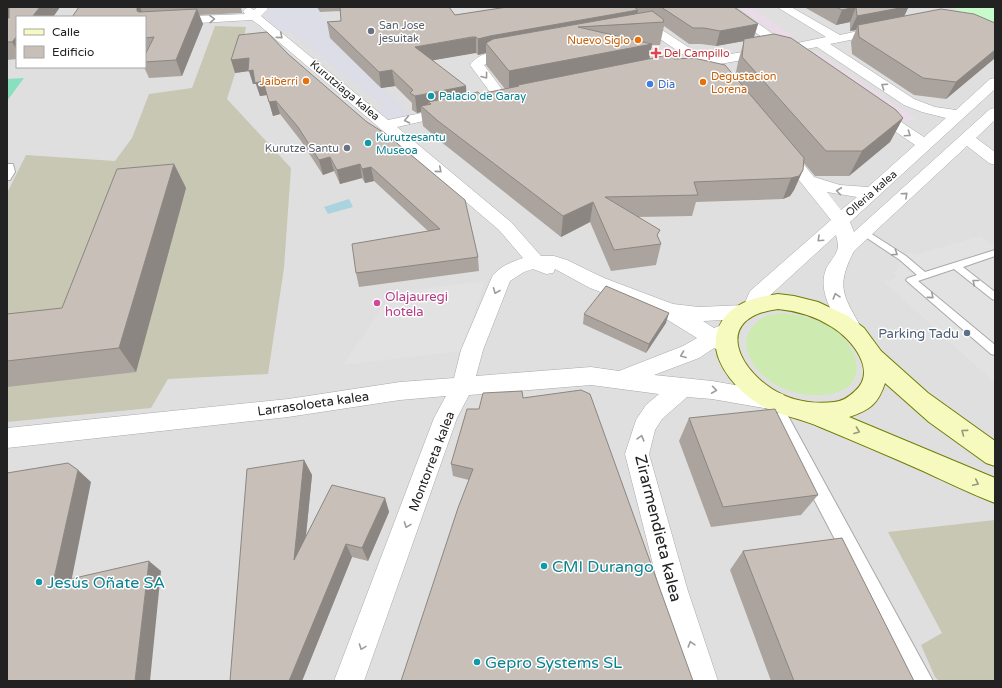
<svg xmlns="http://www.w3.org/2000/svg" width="1002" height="688" font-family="'Varela Round',sans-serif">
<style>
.residential{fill:#e0dfdf;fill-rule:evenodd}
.industrial{fill:#ebdbe8}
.construction{fill:#c7c7b4}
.grass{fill:#cdebb0}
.park{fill:#c8facc}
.pitch{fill:#88e0be}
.parking{fill:#e2e2e2}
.plaza{fill:#dddde8}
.water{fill:#aad3df}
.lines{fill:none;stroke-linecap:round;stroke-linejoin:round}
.service-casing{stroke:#a9a9a9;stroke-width:2}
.pedestrian-casing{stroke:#a9a9a9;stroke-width:2}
.minor-casing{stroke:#a9a9a9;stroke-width:1}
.secondary-casing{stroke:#707d05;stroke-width:2}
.service{fill:#fff;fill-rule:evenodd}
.pedestrian{fill:#fff;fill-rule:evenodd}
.minor{fill:#fff;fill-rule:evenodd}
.secondary{fill:#f7fabf;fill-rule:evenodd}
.wall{fill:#aba49e;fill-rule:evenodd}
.shaded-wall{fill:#8b8681}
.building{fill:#c7bfb8;stroke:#8b8681}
.oneway{stroke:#9c9c9c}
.oneway2{stroke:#979978}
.worship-dot{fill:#6b7280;stroke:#fff;stroke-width:1.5}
.food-dot{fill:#e8710a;stroke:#fff;stroke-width:1.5}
.health-dot{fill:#e0444e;stroke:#fff;stroke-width:1.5}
.shop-dot{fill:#3f7fe0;stroke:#fff;stroke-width:1.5}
.culture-dot{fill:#0f9aa8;stroke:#fff;stroke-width:1.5}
.hotel-dot{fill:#d1479c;stroke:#fff;stroke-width:1.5}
.service-dot{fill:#5c6f8a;stroke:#fff;stroke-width:1.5}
.labels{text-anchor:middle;stroke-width:3;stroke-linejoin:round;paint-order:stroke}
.far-worship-label{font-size:11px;fill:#5b616d;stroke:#fff;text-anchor:start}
.far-food-label{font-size:11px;fill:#c56008;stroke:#fff;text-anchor:end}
.far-health-label{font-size:11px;fill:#be3a42;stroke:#fff;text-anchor:start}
.far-shop-label{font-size:11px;fill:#366cbe;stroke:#fff;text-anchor:start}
.far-street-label{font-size:11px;fill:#222;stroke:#fff}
.far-culture-label{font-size:11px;fill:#0d838f;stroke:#fff;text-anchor:start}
.hotel-label{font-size:13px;fill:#b23c85;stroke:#fff;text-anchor:start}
.service-label{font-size:13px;fill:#4e5e75;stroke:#fff;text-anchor:end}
.street-label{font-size:13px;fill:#222;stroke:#fff}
.near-street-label{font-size:16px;fill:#222;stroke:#fff}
.near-culture-label{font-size:16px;fill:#0d838f;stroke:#fff;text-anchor:start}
</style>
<rect width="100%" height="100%" fill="#f2efe9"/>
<path class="residential" d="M7 7H995V681H7ZM17 17H145V67H17Z"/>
<path class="industrial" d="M738 7H750L794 37 784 39Z
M815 51 916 119 906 121 805 53Z"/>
<path class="construction" d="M215 26 246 27 238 64 227 99 291 168 284 268 268 374 168 379 151 408 7 422V193L26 155 115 161 132 138 149 94 192 88Z
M995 520V681H939L935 677 921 645 942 633 888 532Z"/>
<path class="grass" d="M781 313C800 315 817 318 833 329 857 345 871 384 834 393 802 402 756 384 747 350 746 343 746 335 750 330 754 324 759 319 766 316 771 315 776 314 781 313Z"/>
<path class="park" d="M951 7H995V25L986 23Z"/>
<path class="pitch" d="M24 78 7 101V79Z"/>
<path class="parking" d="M980 236 995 247V383L884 282 897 278 894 272 899 267 897 264 910 251 915 255Z
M485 281 461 351 343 365 392 293Z"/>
<path class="plaza" d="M266 7H317L338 45 408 113 414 114 406 118 397 119 387 117 378 111 384 107 289 31 281 32 267 21V14L261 9Z"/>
<path class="water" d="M349 199 353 207 328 214 324 207Z"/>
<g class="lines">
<g class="service-casing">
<path id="service" d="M7 164H13L15 172 10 180H7Z
M864 229 906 256 925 272 995 250V256L963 267 995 292V300L992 299 954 269 918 281 995 345V355L991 354 908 282 906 280 908 278 917 275 900 260 861 234 860 232 861 230Z"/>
</g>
<g class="pedestrian-casing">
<path id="pedestrian" d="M781 412 787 414 933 681H909L772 419 775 414Z"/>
</g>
<g class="minor-casing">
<path id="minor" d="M249 7 254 10 257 7H266L268 9 261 16 388 120 450 107 455 108 457 111 455 114 397 127 511 222 541 256H554L567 260 604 278 673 304 699 307 744 305 750 291 831 220 778 154 776 151 778 148 784 146 790 148 814 177 840 185 868 187 915 145 870 114 868 111 870 108 875 107 880 108 924 137 946 118 922 112 904 105 817 47 796 51 795 55 790 56 783 53 714 65 715 66 713 69C707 70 705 68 700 67 692 66 684 71 676 69L674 66 676 63 691 60 613 7H627L705 58 775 47 721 7H735L788 45 826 37 777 7H791L840 35 881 26 885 27 887 30 885 33 830 44 914 99 935 107 956 110 990 79 995 78V89L850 222 854 232 990 109 995 108V120L976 138 995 152V165L989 163 967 146 854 251C834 289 845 297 863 331L860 336 853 339 846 336C835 317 817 293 826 269 829 262 837 255 838 247 838 243 837 239 836 235L765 300 760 311 753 313 751 317 744 319 703 321 714 328 724 324 731 326 734 332 730 338 734 340 738 346 734 352 727 354 714 348 699 358 654 375 712 381 775 392 783 394 786 401 783 408 775 410 712 399 687 397 662 419 655 430 649 454 687 588 718 681H688L659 588 625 454 636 420 646 405 659 394 591 385 469 395 457 418 364 681H334L434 418 446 396 400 400 288 417 7 448V428L288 399 400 382 454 378 461 350 492 277C499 266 512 262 523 258L499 230 259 25 252 20 145 26V18L245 14 243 11 245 9ZM827 192 857 197 841 210ZM533 269 546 274 553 273 555 269 590 288 658 314 697 338 683 346 619 371 591 367 476 376 483 350 510 281 524 272Z
M515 49 520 50 521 53 520 56 493 60 484 65 510 100 508 103 503 104 498 103 470 65C480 51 500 51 515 49Z"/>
</g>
<g class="secondary-casing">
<path id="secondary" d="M778 294 794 296 818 302 848 316 864 328 881 351 928 393 995 441V466L986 463 929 422 885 383C878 404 870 410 849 417L995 478V503C971 494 947 482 923 471 889 456 854 441 820 427 797 417 773 415 753 400 732 385 708 356 718 329 728 304 754 297 778 294ZM778 309C798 311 815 316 832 327 852 339 878 371 855 391 849 397 843 401 834 402 818 404 798 402 783 395 740 375 709 318 778 309Z"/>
</g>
<use href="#service" class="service"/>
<use href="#pedestrian" class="pedestrian"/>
<use href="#minor" class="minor"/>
<use href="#secondary" class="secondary"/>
</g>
<path class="wall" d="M7 7H60L53 17H17V59L7 60Z
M79 7H241L242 13 199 15 203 24 182 76 149 78 144 67H145V55L146 54H145V17Z
M317 7H449L455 15 507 7H734L758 24 754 38 903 118 890 142 849 176H815L803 162V170L794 190 790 196 783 199 696 202 692 216 638 217 658 237 661 244 656 265 611 271 590 222 561 237 440 141 423 126 421 112 417 113 412 110V103L395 86 381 88 330 38 327 22 341 21V11L320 12ZM664 26 689 44H701L716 46 744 41 738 62 735 77 674 59H649L652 45H660ZM473 53H476L478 55 486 53V65L505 89 480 94 467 95 433 60Z
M804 7H914L908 8 904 16 995 23V58L946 99 914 95 852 54 851 42 856 30 850 31V22L836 25Z
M239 35 478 257 479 271 359 287 356 273 428 231 374 181 365 183 362 178 340 184 334 171 323 175 301 141 280 114 273 116 267 95 260 96 256 84H253L249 71 235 73Z
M174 164 186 188 136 372 7 387V314L62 308Z
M584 314 666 323 646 353 583 324Z
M522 391 469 480 453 476 451 464 479 409Z
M689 418 818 495 801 515 711 527 679 441Z
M304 460 312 475 306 537 385 498 389 512 368 561 352 557 302 681H230Z
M743 551 914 681H771L730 570Z"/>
<path class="shaded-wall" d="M40 7H60L53 17H32Z
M137 7H140L144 17 137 11Z
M856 7 850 22 836 25 842 10Z
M876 7H914L908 8 902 21 858 25 856 30 850 31 857 16Z
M7 8H9L17 22 7 25Z
M197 9 203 24 182 76 176 60Z
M638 10 636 24 578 27 486 43V53L478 55V39L490 36Z
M758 24 753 39H744V41L716 46 720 31Z
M17 36V50L12 42Z
M476 37V53L417 63 415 47Z
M652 44 648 67 518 85 517 93 509 94V71Z
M995 50V58L946 99 956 82Z
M249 58 263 81 267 95 260 96 256 84H253L249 71 235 73 231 60Z
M392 70 395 86 381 88 379 72Z
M466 86 467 103 431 104 428 102 429 110 421 106V112L417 113 415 96Z
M276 101 280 114 273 116 269 102Z
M903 118 890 142 849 176 862 151Z
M330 157 334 171 323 175 319 160Z
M174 164 186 188 136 372 119 348Z
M360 164 362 178 340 184 337 170Z
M371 167 374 181 365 183 362 169Z
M803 170 794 190 790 196 783 199 791 178Z
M593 202 590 222 561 237 563 216Z
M669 313 666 323 646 353 649 344Z
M304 460 312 475 302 573 294 560Z
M78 470 91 482 69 593 53 583Z
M385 498 389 512 368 561 362 548Z
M346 544 352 557 302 681H289Z
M149 561 161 571 150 681H135Z"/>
<path class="building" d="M7 7H40L32 17H17V36L12 42H7V18H9V8H7Z
M79 7H137V11L139 12 197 9 176 60 145 62V55L154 37 145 38V17H72Z
M340 7H449L455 15 507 7H634L638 10 490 36 478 39 476 37H472L415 47 466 86 415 96 410 93 413 90 392 70 379 72 327 22 341 21Z
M661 7H734L758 24 720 31 704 28H693Z
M836 7H855L842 10Z
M856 7H905L857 16Z
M941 9 974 14 995 23V50L956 82 923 78 859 37 858 25Z
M652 11 663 19 664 22 578 27 652 44 509 71 486 43 493 39Z
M267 32 288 54 325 86 367 122 386 134 465 200 478 257 356 273 352 244 440 229 371 167 362 169 360 164 337 170 330 157 319 160 298 127 276 101 269 102 263 81 255 83 253 70 248 71 249 58 231 60 239 35Z
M774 34 791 38 896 110 903 118 862 151H826L742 57 744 39Z
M673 54 674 59 694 58 725 65 804 158 803 170 799 176 791 178 694 182 698 195 605 197 660 230 657 235 661 244 614 250 593 202 563 216 438 121 421 106 431 104 428 102 478 92 480 94 519 86 518 85Z
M174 164 119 348 7 361V314L62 308 117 169Z
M606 286 669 313 649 344 584 314Z
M581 390 590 394 693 681H401L458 508 473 469 451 464 467 409H479L483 393 522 391 523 398Z
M775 409 818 495 723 507 689 418Z
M304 460 294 560 332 485 385 498 362 548 346 544 289 681H230L247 469Z
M68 463 78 470 53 583 149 561 135 681H7V473Z
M842 538 914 681H794L743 551Z"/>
<defs><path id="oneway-chevron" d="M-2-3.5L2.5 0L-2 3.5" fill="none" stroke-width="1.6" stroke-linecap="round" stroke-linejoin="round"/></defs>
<g class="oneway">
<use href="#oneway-chevron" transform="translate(212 19) rotate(-3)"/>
<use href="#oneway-chevron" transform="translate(280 36) rotate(40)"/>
<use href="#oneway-chevron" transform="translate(485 76) rotate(53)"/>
<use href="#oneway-chevron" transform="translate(884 86) rotate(-146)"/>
<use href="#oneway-chevron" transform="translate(407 120) rotate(168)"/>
<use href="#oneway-chevron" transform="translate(908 134) rotate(34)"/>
<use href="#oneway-chevron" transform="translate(439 170) rotate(40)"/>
<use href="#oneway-chevron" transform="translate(839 191) rotate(-173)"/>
<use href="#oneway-chevron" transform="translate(905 195) rotate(-42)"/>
<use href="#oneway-chevron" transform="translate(820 239) rotate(137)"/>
<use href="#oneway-chevron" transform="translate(895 253) rotate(34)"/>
<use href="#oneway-chevron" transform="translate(975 282) rotate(-141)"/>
<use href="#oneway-chevron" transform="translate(496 291) rotate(112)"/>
<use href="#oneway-chevron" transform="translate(836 296) rotate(-106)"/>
<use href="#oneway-chevron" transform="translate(931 296) rotate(41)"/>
<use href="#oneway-chevron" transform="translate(683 355) rotate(159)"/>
<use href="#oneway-chevron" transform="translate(714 390) rotate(8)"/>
<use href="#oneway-chevron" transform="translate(641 438) rotate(-74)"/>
<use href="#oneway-chevron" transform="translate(407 525) rotate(110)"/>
<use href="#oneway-chevron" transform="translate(691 644) rotate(-107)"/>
<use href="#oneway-chevron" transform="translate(362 647) rotate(110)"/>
</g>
<g class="oneway2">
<use href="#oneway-chevron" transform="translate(857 431) rotate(21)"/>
<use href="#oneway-chevron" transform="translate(964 432) rotate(-143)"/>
<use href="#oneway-chevron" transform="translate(976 483) rotate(25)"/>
</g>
<g class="worship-dot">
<circle cx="371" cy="31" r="4"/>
<circle cx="347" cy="148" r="4"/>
</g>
<g class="food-dot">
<circle cx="638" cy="40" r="4"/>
<circle cx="306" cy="81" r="4"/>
<circle cx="703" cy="82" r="4"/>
</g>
<path class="health-dot" d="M654 47h4v4h4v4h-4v4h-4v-4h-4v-4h4z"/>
<circle class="shop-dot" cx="650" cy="84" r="4"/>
<g class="culture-dot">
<circle cx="431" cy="96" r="4"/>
<circle cx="368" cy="143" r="4"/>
<circle cx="544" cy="566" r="4"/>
<circle cx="39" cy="582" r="4"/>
<circle cx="477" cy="662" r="4"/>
</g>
<circle class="hotel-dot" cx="377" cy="303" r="4"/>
<circle class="service-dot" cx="967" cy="333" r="4"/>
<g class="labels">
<g class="far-worship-label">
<text x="379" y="29">San Jose<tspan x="379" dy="13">jesuitak</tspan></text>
<text x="339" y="152" text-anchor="end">Kurutze Santu</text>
</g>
<g class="far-food-label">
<text x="630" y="44">Nuevo Siglo</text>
<text x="711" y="80" text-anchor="start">Degustacion<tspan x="711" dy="13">Lorena</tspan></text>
<text x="298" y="85">Jaiberri</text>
</g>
<g class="far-health-label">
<text x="664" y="57">Del Campillo</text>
</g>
<g class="far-shop-label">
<text x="658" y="88">Dia</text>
</g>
<g class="far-street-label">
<text transform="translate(345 90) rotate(40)" y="4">Kurutziaga kalea</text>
<text transform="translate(871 193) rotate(-41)" y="4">Olleria kalea</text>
</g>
<g class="far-culture-label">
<text x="439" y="100">Palacio de Garay</text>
<text x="376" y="141">Kurutzesantu<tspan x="376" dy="13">Museoa</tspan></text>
</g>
<g class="hotel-label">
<text x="385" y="301">Olajauregi<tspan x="385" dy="15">hotela</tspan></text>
</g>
<g class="service-label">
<text x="959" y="338">Parking Tadu</text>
</g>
<g class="street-label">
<text transform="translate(313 403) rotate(-8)" y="5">Larrasoloeta kalea</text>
<text transform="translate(431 461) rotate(-69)" y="5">Montorreta kalea</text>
</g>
<g class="near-street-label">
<text transform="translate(659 528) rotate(76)" y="6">Zirarmendieta kalea</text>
</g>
<g class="near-culture-label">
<text x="552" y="572">CMI Durango</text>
<text x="47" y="588">Jesús Oñate SA</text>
<text x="485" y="668">Gepro Systems SL</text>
</g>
</g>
<rect width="1002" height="688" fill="none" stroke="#222222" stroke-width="16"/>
<rect x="16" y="16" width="130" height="52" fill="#ffffff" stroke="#a7a7a7"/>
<rect x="24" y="29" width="20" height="6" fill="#f7fabf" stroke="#a7a7a7"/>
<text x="52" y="36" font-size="12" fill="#222222">Calle</text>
<rect x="24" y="46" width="20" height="12" fill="#c7bfb8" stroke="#a7a7a7"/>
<text x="52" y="56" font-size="12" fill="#222222">Edificio</text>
</svg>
